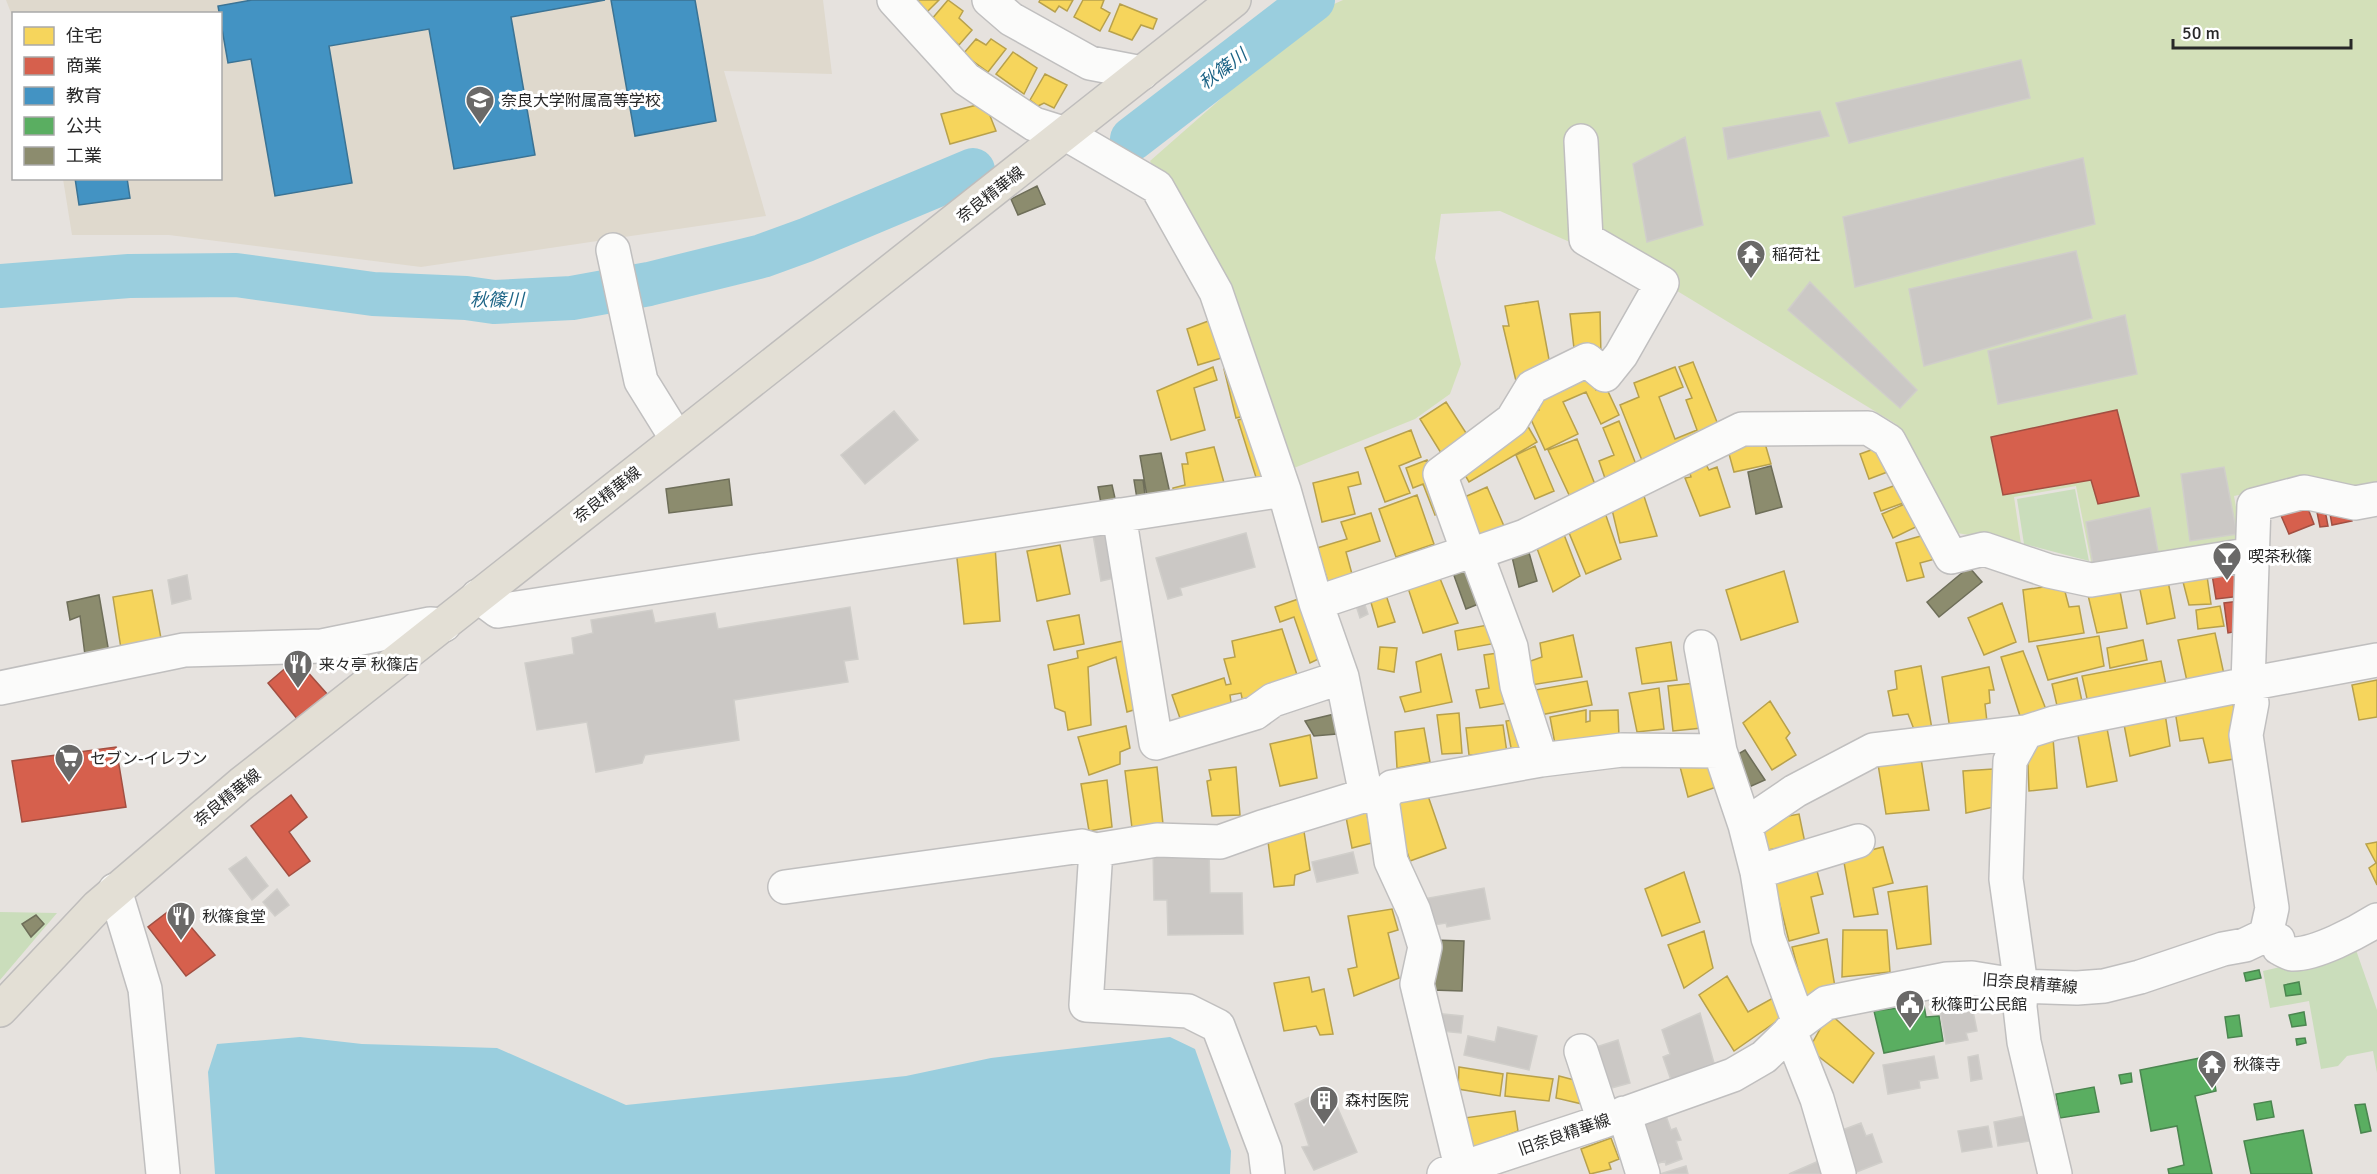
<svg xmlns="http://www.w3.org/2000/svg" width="2377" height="1174" font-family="Signika,'Noto Sans JP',sans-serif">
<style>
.education{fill:#dfd9cd}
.green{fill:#caddbb}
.pitch{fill:#d3e0b9}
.water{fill:#9acede}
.homes{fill:#f6d55c;stroke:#b8a14c;stroke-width:1.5}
.shops{fill:#d6604d;stroke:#a24f42;stroke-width:1.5}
.schools{fill:#4393c3;stroke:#3b7394;stroke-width:1.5}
.public{fill:#5aae61;stroke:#4b8650;stroke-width:1.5}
.industry{fill:#8c8c6e;stroke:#6e6e59;stroke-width:1.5}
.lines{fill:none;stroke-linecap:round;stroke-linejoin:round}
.river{stroke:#9acede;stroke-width:44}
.building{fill:#cbc8c5;stroke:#d0ceca;stroke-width:1.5}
.minor-casing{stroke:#c0bfbf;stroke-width:36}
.major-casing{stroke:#bfbdbc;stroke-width:36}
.minor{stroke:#fbfbfa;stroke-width:33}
.major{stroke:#e3dfd5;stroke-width:33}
.labels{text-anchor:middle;stroke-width:6;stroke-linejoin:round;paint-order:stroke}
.poi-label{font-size:16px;fill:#282828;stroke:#fff;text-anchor:start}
.street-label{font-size:16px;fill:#282828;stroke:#fff}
.water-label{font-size:18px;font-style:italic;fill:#1d6486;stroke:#fff}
</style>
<rect width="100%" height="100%" fill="#e6e2de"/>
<path class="education" d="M6 0H823L832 74 724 71 766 216 421 267 169 235H72L63 179 220 178V14H14L13 18Z"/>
<path class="green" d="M2075 489 2089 561 2024 544 2017 499Z
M0 912 57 913 0 980Z
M2356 950 2377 1010V1073L2373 1051 2347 1056 2338 1066 2321 1069 2309 1001 2270 1008 2263 971Z"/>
<path class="pitch" d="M1343 0H2377V492L2297 483 2234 496 2242 540 2092 567 2076 486 2014 497 2021 544 1957 533 1896 424 1669 286 1500 211 1441 214 1435 258 1461 364 1450 394 1415 419 1289 470 1220 282 1150 161 1323 9Z"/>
<path class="water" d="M300 1037 362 1044 497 1048 626 1105 906 1076 991 1058 1170 1037 1195 1049 1231 1151 1230 1174H215L208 1072 217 1044Z"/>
<path class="homes" d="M917 0H939L927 12Z
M948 0 963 11 959 18 972 30 959 45 931 20Z
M1040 0H1073L1067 11 1059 6 1055 12 1039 2Z
M1083 0H1104L1101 8 1110 13 1100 31 1074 17Z
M1120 4 1157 19 1153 29 1141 25 1132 40 1109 31Z
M976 39 986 45 991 39 1006 49 988 72 963 54Z
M1013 52 1037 68 1024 94 996 74Z
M1045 74 1067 85 1054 108 1044 103 1038 106 1030 100Z
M985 103 996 131 950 144 941 114Z
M1538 301 1551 370 1516 381 1503 326H1509L1505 306Z
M1600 312 1601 357H1575L1570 314Z
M1211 320 1225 357 1198 365 1187 329Z
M1693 362 1721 432 1645 468 1620 405 1639 397 1634 383 1675 367 1683 387 1659 397 1675 439 1697 430 1686 400 1692 398 1679 367Z
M1240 364 1256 413 1236 418 1224 369Z
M1213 367 1217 380 1194 388 1205 430 1171 440 1157 391Z
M1587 369 1596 390 1605 385 1619 415 1601 424 1586 392 1563 402 1578 434 1545 450 1529 415 1539 410 1532 395Z
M1446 402 1468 436 1441 453 1420 419Z
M1257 415 1278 483 1259 487 1238 420Z
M1619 421 1639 472 1607 484 1599 461 1614 455 1603 428Z
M1526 423 1537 442 1469 482 1458 463Z
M1411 430 1421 457 1399 466 1410 493 1385 502 1365 448Z
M1762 433 1771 464 1734 472 1726 443Z
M1577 439 1596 487 1571 499 1548 450Z
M1535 446 1554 491 1535 499 1516 455Z
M1882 446 1890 471 1869 479 1860 454Z
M1214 447 1226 490 1174 498 1173 488 1185 485 1182 464H1188L1186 453Z
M1702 457 1709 470 1717 467 1730 507 1700 516 1685 478 1691 477 1687 463Z
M1427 460 1446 510 1435 515 1423 484 1413 488 1406 468Z
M1358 472 1361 484 1348 487 1355 514 1322 522 1313 483Z
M1899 484 1906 502 1881 511 1874 493Z
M1487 487 1504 526 1475 539 1458 500Z
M1641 487 1657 536 1620 543 1609 497Z
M1417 495 1434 544 1396 557 1379 509Z
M1907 503 1918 526 1893 538 1882 514Z
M1602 504 1621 559 1586 574 1565 523Z
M1371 513 1380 541 1346 552 1352 574 1328 582 1317 548 1347 539 1341 522Z
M1563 532 1580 576 1553 592 1535 543Z
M1928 534 1935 559 1920 563 1924 577 1907 581 1896 543Z
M1060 545 1070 594 1037 601 1027 551Z
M995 546 1000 621 964 624 956 549Z
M2206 569 2211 604 2189 605 2181 574Z
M1784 571 1798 622 1741 640 1726 590Z
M1439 576 1458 623 1423 633 1408 588Z
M2168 581 2175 618 2147 624 2139 585Z
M2063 584 2069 607 2079 606 2084 633 2029 642 2023 590Z
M1383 586 1395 622 1378 627 1368 592Z
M2119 586 2127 628 2097 633 2087 591Z
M152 590 163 649 122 655 113 597Z
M1310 595 1329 654 1310 663 1294 617 1280 622 1275 607Z
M2002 603 2016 642 1984 655 1968 618Z
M2220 606 2224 626 2198 629 2196 610Z
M1079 615 1084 644 1054 650 1047 621Z
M1493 624 1497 643 1458 650 1455 631Z
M1282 629 1298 678 1244 708 1241 693 1230 695 1232 710 1182 724 1172 695 1224 678 1226 685 1231 684 1224 659 1235 657 1232 641Z
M2215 633 2225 679 2188 686 2178 640Z
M1573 635 1582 677 1531 685 1525 663 1542 657 1540 643Z
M2099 636 2104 666 2048 680 2037 646Z
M1132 639 1147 706 1127 712 1116 657 1088 667 1091 725 1068 730 1065 712 1055 708 1048 665 1078 658 1077 651Z
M2143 640 2147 660 2110 668 2107 648Z
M1671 642 1677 680 1642 684 1636 648Z
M1380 647 1397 648 1394 672 1378 669Z
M2023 651 2047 712 2021 719 2001 657Z
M1505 652 1513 702 1480 708 1476 690 1489 688 1484 655Z
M1441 654 1452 702 1405 712 1400 697 1421 692 1416 662Z
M2161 661 2167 690 2088 703 2082 676Z
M1921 666 1932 729 1915 732 1908 714 1893 716 1888 691 1897 689 1895 671Z
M1989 667 1994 690H1989L1990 703 1985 704 1987 722 1950 729 1942 677Z
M2077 678 2083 706 2058 710 2052 684Z
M2377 680V717L2359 720 2352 685Z
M1587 681 1592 705 1540 715 1535 690Z
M1695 683 1702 728 1673 731 1668 686Z
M1659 688 1664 729 1637 732 1629 693Z
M2232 694 2240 758 2209 763 2203 738 2180 741 2174 705Z
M1770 701 1790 733 1786 738 1796 755 1772 770 1743 723Z
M2164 707 2170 746 2130 756 2122 714Z
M1586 710V722L1590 721V711L1618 710 1619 737 1555 744 1550 717Z
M1459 713 1462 753 1442 754 1437 715Z
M1525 718 1531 751 1512 753 1506 721Z
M2105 718 2117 781 2087 787 2076 724Z
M1503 725 1507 753 1469 755 1466 728Z
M1126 726 1130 748 1120 752V764L1089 775 1078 737Z
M1424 728 1430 762 1397 768 1395 732Z
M1310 735 1317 778 1280 786 1270 744Z
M2053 738 2057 788 2029 791 2027 741Z
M1920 752 1929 810 1886 814 1877 758Z
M1678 759 1717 763 1722 785 1688 797Z
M1157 767 1163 824 1132 828 1125 771Z
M1236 767 1240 815 1212 816 1207 781 1211 780 1209 770Z
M1993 769 1994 807 1966 813 1963 771Z
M1107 780 1112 827 1089 831 1081 784Z
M1426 790 1446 848 1410 861 1390 800Z
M1366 808 1372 843 1352 848 1345 812Z
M1799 814 1805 843 1768 850 1762 821Z
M1303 825 1310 870 1295 875 1294 885 1274 887 1267 834Z
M2377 842V885L2369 868 2376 863 2366 844Z
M1883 847 1893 883 1873 888 1878 914 1854 917 1843 857Z
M1816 867 1823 894 1811 897 1819 933 1789 941 1772 873Z
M1684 872 1700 922 1662 936 1645 889Z
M1927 886 1931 944 1897 949 1888 892Z
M1392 909 1398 930 1388 933 1399 978 1354 996 1348 969 1357 967 1348 916Z
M1843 930H1887L1890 972 1842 977Z
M1704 931 1713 968 1684 988 1668 945Z
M1827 939 1835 987 1805 996 1792 947Z
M1727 976 1748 1012 1773 998 1784 1016 1734 1051 1699 995Z
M1309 977 1312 992 1324 989 1333 1034 1320 1035 1316 1026 1284 1031 1274 983Z
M1829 1013 1874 1053 1853 1083 1809 1049Z
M1459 1067 1503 1074 1500 1096 1458 1089Z
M1507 1073 1553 1079 1549 1101 1505 1096Z
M1559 1076 1586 1083 1582 1104 1556 1098Z
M1515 1111 1518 1131 1473 1149 1464 1118Z
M1611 1138 1619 1159 1609 1163 1611 1169 1590 1174 1581 1149Z"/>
<path class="shops" d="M2117 410 2139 496 2098 504 2091 480 2003 495 1991 437Z
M2305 501 2314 524 2289 534 2279 511Z
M2349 505 2352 521 2332 525 2329 508Z
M2325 510 2328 526 2320 527 2317 512Z
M2243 563 2241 596 2216 599 2211 568Z
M2240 601 2245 630 2228 633 2224 603Z
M296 659 328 695 298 720 268 683Z
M116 747 126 807 22 822 12 761Z
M291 795 307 817 289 832 310 861 289 876 251 826Z
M174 907 215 955 186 976 148 927Z"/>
<path class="schools" d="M252 0H605L511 17 535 155 454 169 429 29 329 46 352 183 275 196 251 59 228 63 218 6Z
M611 0H695L716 121 635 136Z
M75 178H127L130 198 79 205Z"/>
<path class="public" d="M2259 970 2261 978 2246 981 2244 973Z
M2299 982 2301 994 2286 996 2284 985Z
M1924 1005 1926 1017 1939 1016 1943 1041 1884 1053 1874 1011Z
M2304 1012 2306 1025 2292 1027 2289 1015Z
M2239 1015 2242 1036 2228 1038 2225 1017Z
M2305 1038 2306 1043 2297 1045 2296 1039Z
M2210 1056 2216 1091 2195 1096 2212 1174H2169L2168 1169 2184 1165 2177 1126 2151 1131 2140 1070Z
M2131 1073 2132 1082 2121 1084 2119 1075Z
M2094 1087 2099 1112 2060 1118 2056 1094Z
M2271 1101 2274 1117 2257 1120 2254 1104Z
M2365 1104 2371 1131 2361 1133 2355 1105Z
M2303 1130 2312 1174H2251L2244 1141Z"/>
<path class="industry" d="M1037 186 1045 204 1018 215 1011 199Z
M1161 453 1171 498 1148 502 1140 456Z
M1771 466 1782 507 1756 514 1748 472Z
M729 479 732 505 669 513 666 489Z
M1134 480H1143L1146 503 1138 505Z
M1112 485 1117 507 1102 509 1098 487Z
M1526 542 1537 581 1519 587 1510 548Z
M1472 562 1486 601 1466 609 1452 570Z
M1969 567 1982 582 1939 617 1927 602Z
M99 595 110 659 86 663 80 616 70 620 67 602Z
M1343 712 1348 733 1314 736 1305 721Z
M1745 750 1765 780 1749 787 1733 757Z
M36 915 44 924 31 937 22 924Z
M1433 940 1464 941 1462 991 1432 990Z"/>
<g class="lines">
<path class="river" d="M1132 139 1313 0
M0 286 129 276 236 275 373 294 466 298 494 302 572 298 649 284 762 256 806 240 973 170"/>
</g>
<path class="building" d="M2021 60 2030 98 1849 143 1836 103Z
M1820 111 1829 136 1728 159 1723 128Z
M1685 137 1703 225 1647 242 1633 164Z
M2083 158 2095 224 1855 287 1843 217Z
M2076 251 2092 318 1924 366 1909 289Z
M1810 282 1917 390 1900 408 1788 310Z
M2125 315 2137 374 1998 404 1988 351Z
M894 411 918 440 865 484 841 455Z
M2224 467 2237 534 2190 541 2181 474Z
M2150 508 2158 552 2093 564 2086 522Z
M1114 525 1123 576 1101 581 1092 529Z
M1246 533 1255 567 1180 588 1182 595 1168 599 1156 558Z
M187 575 191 599 172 604 168 580Z
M1361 593 1368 614 1360 618 1353 596Z
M850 607 858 659 844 661 848 682 734 700 739 740 645 755 642 763 596 772 587 722 537 730 525 663 574 654 572 638 593 633 591 620 652 610 655 623 715 613 718 629Z
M1153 849H1209L1210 893H1242L1243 934 1168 935 1167 900H1154Z
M1353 852 1358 873 1317 882 1312 862Z
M246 857 268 886 252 900 229 869Z
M1484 888 1490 919 1447 927 1446 923 1428 926 1423 899Z
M277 889 289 905 275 916 263 902Z
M1956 998 1957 1003 1971 1001 1977 1031 1966 1033 1968 1040 1946 1044 1938 1001Z
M1433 1013 1463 1016 1461 1033 1431 1030Z
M1700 1013 1714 1063 1671 1080 1663 1057 1670 1054 1662 1030Z
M1498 1027 1537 1036 1529 1070 1464 1055 1468 1036 1495 1042Z
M1618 1040 1630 1083 1604 1090 1590 1049Z
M1978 1055 1982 1079 1971 1081 1968 1057Z
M1934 1056 1938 1078 1919 1081 1920 1088 1888 1094 1883 1065Z
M1329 1088 1357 1152 1314 1170 1302 1147 1309 1146 1295 1104Z
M1666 1116 1671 1130 1676 1128 1681 1140 1676 1141 1682 1159 1666 1165 1665 1161 1656 1164 1642 1124Z
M2025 1116 2030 1141 1998 1146 1994 1122Z
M1861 1123 1866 1136 1872 1134 1882 1162 1854 1173 1837 1132Z
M1988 1126 1992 1147 1962 1152 1958 1131Z
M1821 1160 1827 1174H1789Z
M1686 1166 1688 1174H1660Z"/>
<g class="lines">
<g class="minor-casing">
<path id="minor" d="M894 0 966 79 1034 124 1066 134 1157 187 1216 292 1284 490 1316 603 1342 677 1366 795 1382 799 1391 861 1414 911 1425 947 1417 984 1461 1167
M989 0 1011 19 1090 63 1142 73
M613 250 641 381 677 439
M1119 515 1156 743 1255 713 1273 700 1342 677
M1468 552 1440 474 1512 420 1532 387 1587 360 1605 375 1621 355 1662 283 1586 239 1581 141
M1476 553 1511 647 1517 686 1541 760
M478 596 498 611 1284 490
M1316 603 1468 552 1476 553 1525 536 1742 429 1868 428 1889 441 1951 557 1984 549 2049 571 2091 580 2253 554
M1701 647 1720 751
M0 688 184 650 322 646 430 624 444 625
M1382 799 1392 787 1541 760 1622 750 1720 751 1745 825 1757 872 1768 938 1799 1023
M1745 825 1795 791 1873 750 2026 732
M1757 872 1858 841
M785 887 1082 846 1096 850
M115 890 145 989 163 1174
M2266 935 2278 940 2279 948C2283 950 2288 953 2292 954 2315 955 2358 932 2377 920
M1790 1031 1817 1099 1839 1174
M1581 1051 1604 1121
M1624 1113 1643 1174
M1268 1174 1265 1150 1218 1026 1188 1011 1086 1005 1096 850 1157 840 1220 842 1262 827 1366 795
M1444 1174 1604 1121 1733 1075 1764 1057 1799 1023 1826 1003 1947 979 1972 978 2021 986 2077 988 2104 986 2140 977 2223 949 2245 945 2266 935 2272 908 2246 735 2252 703 2248 684 2377 660
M2055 1174 2024 1042 2020 1007 2021 986 2006 879 2010 761 2026 732 2054 723 2248 684 2254 505 2304 492 2355 503 2377 499"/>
</g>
<g class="major-casing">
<path id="major" d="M0 1010 97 907 241 784 1234 0"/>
</g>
<use href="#minor" class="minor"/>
<use href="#major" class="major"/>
</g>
<defs>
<g id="school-pin" transform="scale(1.5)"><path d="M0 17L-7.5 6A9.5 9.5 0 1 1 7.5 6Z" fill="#6a6968" stroke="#fff"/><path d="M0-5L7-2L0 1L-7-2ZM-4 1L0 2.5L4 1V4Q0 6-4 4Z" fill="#fff"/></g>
<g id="temple-pin" transform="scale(1.5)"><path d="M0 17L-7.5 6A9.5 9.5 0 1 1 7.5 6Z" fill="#6a6968" stroke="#fff"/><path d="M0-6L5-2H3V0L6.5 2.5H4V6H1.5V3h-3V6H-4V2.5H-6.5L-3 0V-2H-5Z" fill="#fff"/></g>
<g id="bar-pin" transform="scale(1.5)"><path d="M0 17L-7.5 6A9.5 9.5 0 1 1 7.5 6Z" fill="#6a6968" stroke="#fff"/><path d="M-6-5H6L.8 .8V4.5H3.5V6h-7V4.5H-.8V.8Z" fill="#fff"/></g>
<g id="restaurant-pin" transform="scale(1.5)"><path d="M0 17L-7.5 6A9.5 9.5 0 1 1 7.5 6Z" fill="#6a6968" stroke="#fff"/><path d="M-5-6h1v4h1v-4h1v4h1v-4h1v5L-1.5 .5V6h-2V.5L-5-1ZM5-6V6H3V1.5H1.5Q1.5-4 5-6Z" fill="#fff"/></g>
<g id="supermarket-pin" transform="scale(1.5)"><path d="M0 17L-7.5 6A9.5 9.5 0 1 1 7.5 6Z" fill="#6a6968" stroke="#fff"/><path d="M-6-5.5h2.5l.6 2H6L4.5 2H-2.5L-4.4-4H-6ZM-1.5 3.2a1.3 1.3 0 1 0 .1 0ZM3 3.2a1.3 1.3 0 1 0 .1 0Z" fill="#fff"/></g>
<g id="civic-pin" transform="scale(1.5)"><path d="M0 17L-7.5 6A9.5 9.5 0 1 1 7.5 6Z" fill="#6a6968" stroke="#fff"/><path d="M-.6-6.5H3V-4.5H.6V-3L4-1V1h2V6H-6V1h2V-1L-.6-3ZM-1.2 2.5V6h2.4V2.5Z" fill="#fff"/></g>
<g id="building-pin" transform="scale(1.5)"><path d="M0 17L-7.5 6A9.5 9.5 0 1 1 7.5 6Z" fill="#6a6968" stroke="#fff"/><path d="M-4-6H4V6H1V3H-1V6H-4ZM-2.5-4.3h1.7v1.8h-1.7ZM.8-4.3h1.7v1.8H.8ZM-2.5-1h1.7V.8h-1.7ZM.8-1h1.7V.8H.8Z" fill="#fff"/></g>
</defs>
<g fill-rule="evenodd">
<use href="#school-pin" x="480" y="100"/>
<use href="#temple-pin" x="1751" y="254"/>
<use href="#bar-pin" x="2227" y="556"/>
<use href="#restaurant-pin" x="298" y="664"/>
<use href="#supermarket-pin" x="69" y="758"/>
<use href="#restaurant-pin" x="181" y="916"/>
<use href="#civic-pin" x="1910" y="1004"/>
<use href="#temple-pin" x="2212" y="1064"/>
<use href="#building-pin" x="1324" y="1100"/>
</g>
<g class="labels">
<g class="poi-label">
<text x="501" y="106">奈良大学附属高等学校</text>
<text x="1772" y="260">稲荷社</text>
<text x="2248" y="562">喫茶秋篠</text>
<text x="319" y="670">来々亭 秋篠店</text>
<text x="90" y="764">セブン-イレブン</text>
<text x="202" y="922">秋篠食堂</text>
<text x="1931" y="1010">秋篠町公民館</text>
<text x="2233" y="1070">秋篠寺</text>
<text x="1345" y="1106">森村医院</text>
</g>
<g class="street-label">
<text transform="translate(990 194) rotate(-38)" y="6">奈良精華線</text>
<text transform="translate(607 494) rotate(-38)" y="6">奈良精華線</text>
<text transform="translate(227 797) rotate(-39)" y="6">奈良精華線</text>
<text transform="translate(2030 983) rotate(5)" y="6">旧奈良精華線</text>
<text transform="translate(1564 1134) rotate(-19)" y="6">旧奈良精華線</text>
</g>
<g class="water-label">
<text transform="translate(1223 69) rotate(-37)" y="6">秋篠川</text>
<text x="497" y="306">秋篠川</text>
</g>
</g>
<rect x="12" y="12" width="210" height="168" fill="#ffffff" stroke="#a9a9a9" stroke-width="1.5"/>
<rect x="24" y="27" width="30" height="18" fill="#f6d55c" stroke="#a9a9a9" stroke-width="1.5"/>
<text x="66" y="42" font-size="18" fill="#282828">住宅</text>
<rect x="24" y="57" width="30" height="18" fill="#d6604d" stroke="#a9a9a9" stroke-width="1.5"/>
<text x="66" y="72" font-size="18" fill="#282828">商業</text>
<rect x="24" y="87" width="30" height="18" fill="#4393c3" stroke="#a9a9a9" stroke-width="1.5"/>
<text x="66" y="102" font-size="18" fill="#282828">教育</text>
<rect x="24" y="117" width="30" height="18" fill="#5aae61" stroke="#a9a9a9" stroke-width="1.5"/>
<text x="66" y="132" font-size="18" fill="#282828">公共</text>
<rect x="24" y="147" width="30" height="18" fill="#8c8c6e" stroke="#a9a9a9" stroke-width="1.5"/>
<text x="66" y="162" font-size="18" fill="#282828">工業</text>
<path d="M2173 39v9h178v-9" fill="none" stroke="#282828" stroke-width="3"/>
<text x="2182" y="39" font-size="18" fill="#282828" stroke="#ffffff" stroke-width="4.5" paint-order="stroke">50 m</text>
</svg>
